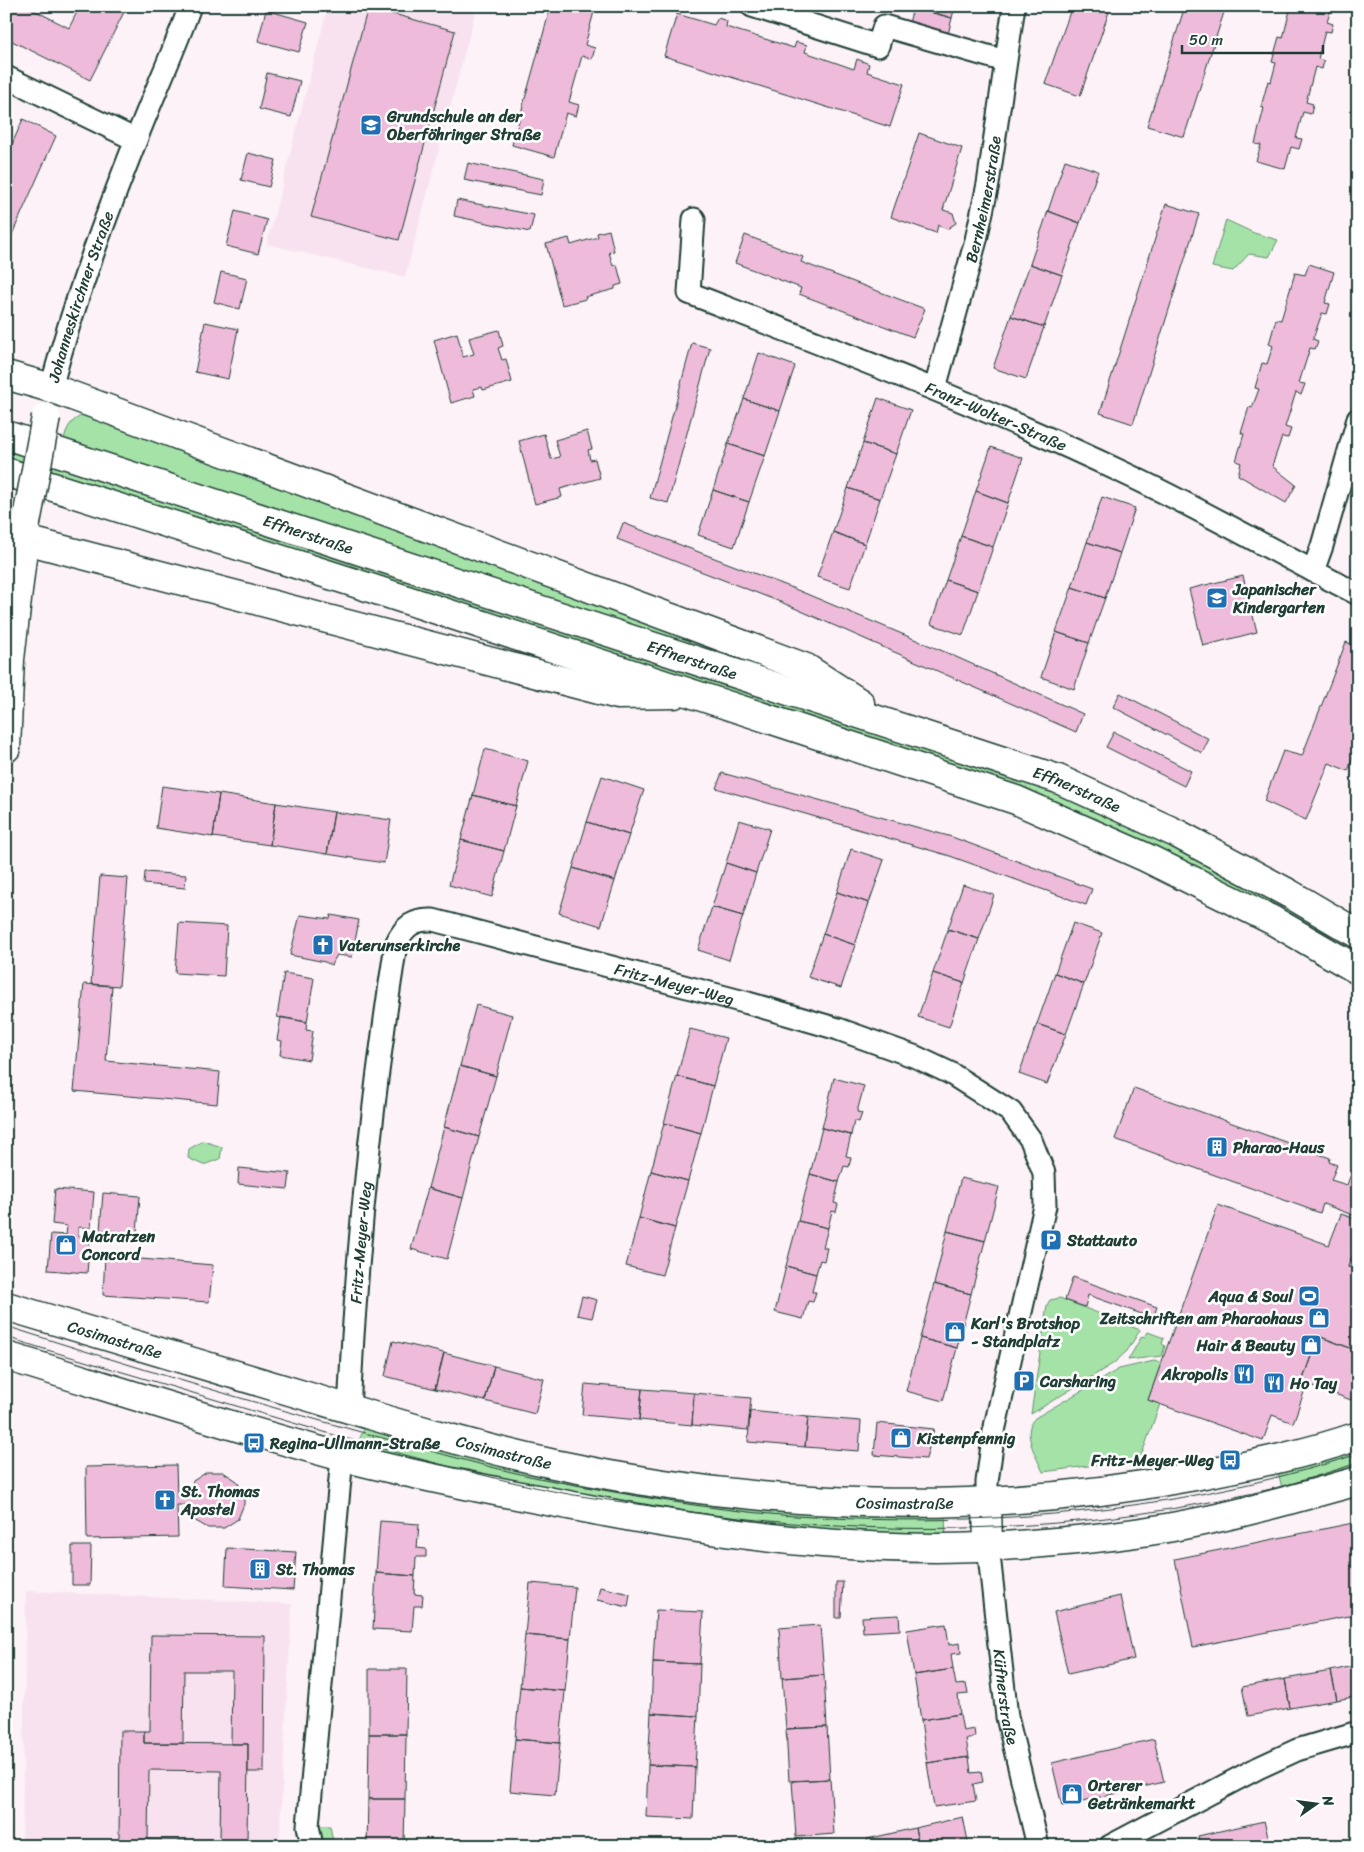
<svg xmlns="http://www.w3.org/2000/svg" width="1364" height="1852" font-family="Sriracha,sans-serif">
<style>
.built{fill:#f8e2ef}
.green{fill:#a5e2a8;stroke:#62906e}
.building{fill:#eebcda;stroke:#1f3d34;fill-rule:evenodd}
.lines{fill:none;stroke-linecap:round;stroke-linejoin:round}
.minor-casing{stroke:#1f3d34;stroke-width:25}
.secondary-casing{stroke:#1f3d34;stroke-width:31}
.trunk-casing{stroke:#1f3d34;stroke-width:31}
.minor{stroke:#fff;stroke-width:21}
.secondary{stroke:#fff;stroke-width:28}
.trunk{stroke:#fff;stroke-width:28}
.tram{stroke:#1f3d34;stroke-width:1}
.secondary-bridge-casing{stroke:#1f3d34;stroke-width:31;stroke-linecap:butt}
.secondary-bridge{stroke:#fff;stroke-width:28}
.labels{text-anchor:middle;stroke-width:5;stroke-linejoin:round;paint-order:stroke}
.poi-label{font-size:16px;font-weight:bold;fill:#1f3d34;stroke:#fff;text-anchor:start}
.street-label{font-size:16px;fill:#1f3d34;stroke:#fff}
</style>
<rect width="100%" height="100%" fill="#fcf2f8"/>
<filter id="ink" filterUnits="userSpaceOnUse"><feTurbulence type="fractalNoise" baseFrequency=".02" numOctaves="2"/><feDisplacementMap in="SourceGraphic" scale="10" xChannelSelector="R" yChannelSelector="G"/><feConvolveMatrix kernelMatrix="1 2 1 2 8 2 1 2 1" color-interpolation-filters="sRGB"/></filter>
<g filter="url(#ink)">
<path class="built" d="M328 6H477L405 277 267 244Z
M26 1591 292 1604 279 1846H22Z"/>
<path class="green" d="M1226 220 1254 233 1278 240 1269 257 1249 254 1233 271 1212 267Z
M83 415 112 422 794 678 560 601 413 556 64 440C67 427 70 421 83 415Z
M6 446 891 732 1063 795 1199 857 1358 947 1347 944 1194 865 1059 804 886 742 629 660 6 456Z
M203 1141 222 1147 220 1159 203 1165 188 1158 189 1149Z
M1060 1298 1140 1330 1127 1351 1114 1363 1031 1414 1047 1305 1050 1300Z
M1148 1332 1164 1338 1162 1344 1165 1346 1162 1356 1128 1360 1142 1336 1145 1337Z
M1154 1361 1161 1363 1148 1400 1160 1404 1140 1459 1043 1472C1036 1456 1021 1432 1035 1418L1119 1369Z
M322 1409 432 1442 945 1512 946 1541 719 1526 311 1440 314 1434 357 1445 364 1429 319 1416Z
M1358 1446V1472L1283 1493 1277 1467Z
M320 1826H330L334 1846H322Z"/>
<path class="building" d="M7 6H26L69 28 80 6H127L90 80 6 38Z
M551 6 595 8 585 45 595 48 592 59 582 56 569 102 579 105 576 116 566 113 554 157 512 145Z
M913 6H955L952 18Z
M1072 6H1111L1080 96 1045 84Z
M1185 6H1226L1184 137 1147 126Z
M1291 6H1332L1327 22 1333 24 1331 32 1325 31 1318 59 1324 61 1322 69 1315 67 1306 102 1313 104 1311 114 1303 112 1296 138 1302 139 1299 149 1291 147 1285 169 1256 161 1261 145 1255 144 1264 108 1261 107 1268 81 1271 82 1276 63 1272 62 1279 37 1283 38Z
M368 7 455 31 399 240 311 217Z
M913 8 952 18 948 34 909 23Z
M266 10 308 22 299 52 258 41Z
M677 14 714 25 718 18 727 21 726 27 794 48 796 42 807 45 805 52 854 69 857 59 869 64 867 72 904 84 890 127 664 56Z
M267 73 300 81 291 117 259 109Z
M23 119 56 136 6 248V158Z
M919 133 962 148 943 210 953 213 956 223 947 229 938 225 936 233 891 217Z
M248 153 276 160 269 187 241 180Z
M1065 160 1098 171 1080 223 1048 211Z
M468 163 544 179 541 195 464 180Z
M457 200 534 215 530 232 454 216Z
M1166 204 1199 214 1133 424 1100 413Z
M235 211 267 220 258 254 226 246Z
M1048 211 1080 223 1062 275 1030 264Z
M609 230 614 251 609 252 613 266 617 265 622 284 615 286V289L585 297 586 299 562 305 546 244 569 238 571 245 598 237 597 233Z
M745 235 803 257 801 262 925 309 913 337 799 294 801 288 735 263Z
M1030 264 1062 275 1044 327 1011 316Z
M1309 264 1334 272 1325 303 1330 304 1327 314 1322 313 1313 339 1318 341 1315 349 1310 348 1299 383 1305 384 1301 395 1296 392 1285 427 1291 429 1288 438 1282 437 1272 466 1296 485 1286 503 1238 475 1241 463 1236 461 1244 434 1241 433 1249 407 1252 408 1259 389 1255 388 1262 363 1267 364 1273 346 1269 344 1276 319 1281 320 1295 273 1305 275Z
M221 272 247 278 240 309 214 302Z
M1011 316 1044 327 1026 379 993 368Z
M205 322 238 329 228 379 195 372Z
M499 330 503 346 498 348 502 360 506 359 512 382 483 390 482 387 473 389 475 396 451 403 434 340 457 333 463 357 474 354 469 338Z
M692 343 710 348 668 503 650 498Z
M759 353 795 366 780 411 744 399Z
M878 398 911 410 896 454 863 443Z
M744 399 780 411 765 456 728 444Z
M587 431 592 449 588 450 590 460 595 459 600 478 560 489 562 497 535 504 519 441 544 434 551 459 560 457 555 440Z
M863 443 896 454 880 499 848 488Z
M728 444 765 456 749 502 713 490Z
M991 447 1023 458 1008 503 976 491Z
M848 488 880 499 865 544 833 532Z
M713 490 749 502 734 547 698 535Z
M976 491 1008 503 993 547 961 536Z
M1102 497 1135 508 1120 553 1087 542Z
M623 523 790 587 945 652 1083 714 1076 732 783 603 617 539Z
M833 532 865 544 850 588 817 577Z
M961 536 993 547 978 591 946 580Z
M1087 542 1120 553 1105 598 1072 587Z
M1243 576 1257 632 1203 646 1189 589Z
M946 580 978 591 963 635 931 624Z
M1072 587 1105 598 1089 643 1056 632Z
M1056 632 1089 643 1074 689 1041 677Z
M1346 642 1358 647V743L1348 771 1329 763 1306 820 1264 801 1283 751 1302 756Z
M1120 693 1209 739 1202 753 1113 707Z
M1114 732 1191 771 1184 786 1106 747Z
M485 749 528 761 516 806 473 795Z
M722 773 952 837 1092 889 1086 905 950 856 716 788Z
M602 776 644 790 629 835 587 822Z
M162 786 219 794 213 837 156 828Z
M219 794 276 803 270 845 213 837Z
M473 795 516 806 504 851 461 840Z
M276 803 334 812 327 854 270 845Z
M334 812 391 820 384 863 327 854Z
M739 820 770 829 756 873 726 863Z
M587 822 629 835 615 881 573 868Z
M461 840 504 851 492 897 449 885Z
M851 849 884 860 869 903 837 892Z
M726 863 756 873 743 916 712 907Z
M573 868 615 881 601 926 559 913Z
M145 872 186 875 185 888 144 884Z
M100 876 128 878 119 986 91 984Z
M963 885 994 895 979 939 948 929Z
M837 892 869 903 855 945 823 934Z
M712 907 743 916 729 960 698 950Z
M300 915 330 919 331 915 359 920 352 957 337 955 331 965 325 962 290 955Z
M179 923 227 926 224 976 175 973Z
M1073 923 1102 933 1084 984 1055 973Z
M948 929 979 939 964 983 933 973Z
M823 934 855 945 841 988 808 977Z
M284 973 314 978 307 1022 277 1017Z
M933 973 964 983 949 1027 918 1017Z
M1055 973 1084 984 1066 1034 1037 1024Z
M84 984 112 986 106 1061 220 1072 217 1104 74 1091Z
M476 1005 512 1015 496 1076 460 1066Z
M281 1017 307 1022 306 1030 313 1031 309 1060 280 1055 282 1041 277 1040Z
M1037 1024 1066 1034 1047 1084 1019 1074Z
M690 1029 726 1038 713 1086 677 1076Z
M460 1066 496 1076 479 1137 444 1127Z
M677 1076 713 1086 701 1133 664 1123Z
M834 1078 864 1086 857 1112 862 1113 859 1122 854 1121 851 1135 822 1128Z
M1134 1088 1330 1158 1329 1162 1337 1165 1331 1180 1347 1185 1358 1155V1217L1323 1204 1320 1213 1115 1139Z
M664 1123 701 1133 688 1181 651 1171Z
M444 1127 479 1137 463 1198 428 1188Z
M822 1128 851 1135 846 1156 851 1157 849 1167 844 1166 839 1182 810 1174Z
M239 1168 290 1173 288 1189 238 1184Z
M651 1171 688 1181 675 1228 639 1218Z
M810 1174 839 1182 834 1203 838 1204 836 1212 832 1211 828 1228 798 1221Z
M961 1178 999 1187 985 1241 947 1231Z
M428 1188 463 1198 447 1259 411 1249Z
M55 1189 94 1192 91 1228 78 1227V1236L90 1237 87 1273 48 1270 51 1234 66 1235 67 1226 52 1224Z
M103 1193 140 1196 137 1233 100 1230Z
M1218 1205 1329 1245 1341 1214 1358 1220V1241L1348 1267 1358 1270 1356 1350 1318 1336 1302 1382 1307 1384 1293 1423 1272 1415 1263 1441 1148 1400Z
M639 1218 675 1228 662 1275 626 1266Z
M798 1221 828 1228 823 1247 827 1248 824 1261 820 1260 816 1274 786 1266Z
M947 1231 985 1241 971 1294 934 1284Z
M1358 1241V1270L1348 1267Z
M105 1256 213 1265 209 1302 103 1295Z
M786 1266 816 1274 812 1292H816L813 1302 808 1301 803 1319 775 1312Z
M1073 1277 1157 1307 1153 1318 1088 1295 1085 1307 1065 1300Z
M934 1284 971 1294 957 1348 920 1338Z
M582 1296 597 1300 592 1318 577 1315Z
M1318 1336 1358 1351V1382L1351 1400 1302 1382Z
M920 1338 957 1348 943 1401 906 1391Z
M393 1341 444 1353 435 1389 385 1376Z
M444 1353 494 1366 485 1401 435 1389Z
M494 1366 544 1379 535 1414 485 1401Z
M585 1384 642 1389 639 1420 582 1415Z
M642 1389 694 1393 692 1425 639 1420Z
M694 1393 751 1398 748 1430 692 1425Z
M750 1411 808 1417 805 1447 748 1442Z
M808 1417 861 1421 859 1451 805 1447Z
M877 1423 934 1429 926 1459 874 1455Z
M176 1465 177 1497H187L193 1481 207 1472H223L237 1481 244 1496V1504L238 1519 224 1528H208L194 1520 187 1505H177L178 1537 87 1539 86 1467Z
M380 1521 419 1524 417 1548 426 1549V1557H416L415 1576 376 1573Z
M1358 1522V1614L1193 1647 1175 1559Z
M72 1546H91L90 1585H72Z
M227 1548 296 1552 293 1590 225 1586Z
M376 1573 415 1576 414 1594 423 1595 422 1606H414L412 1631 373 1629Z
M836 1582H843L841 1618H836Z
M530 1583 575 1587 570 1639 525 1635Z
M600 1587 630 1594 628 1607 597 1600Z
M1120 1596 1134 1659 1068 1674 1054 1612Z
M656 1610 703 1612 700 1664 653 1662Z
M899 1615 900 1630 863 1632 862 1617Z
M946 1624 949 1645 960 1643 961 1653 951 1654 953 1669 914 1675 907 1630Z
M820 1625 824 1675 782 1678 779 1628Z
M151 1635 265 1636 264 1772H248V1744H231L232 1671H184L183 1743H144V1731H150Z
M525 1635 570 1639 565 1691 520 1687Z
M653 1662 700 1664 698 1716 651 1713Z
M1358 1665V1696L1337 1700 1331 1671Z
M369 1669H407L406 1734H369Z
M953 1669 956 1685 966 1684 968 1694 958 1695 960 1714 921 1720 914 1675Z
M1331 1671 1337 1700 1290 1708 1285 1679Z
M824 1675 827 1727 786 1729 782 1678Z
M1285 1679 1290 1708 1248 1716 1242 1687Z
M520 1687 565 1691 560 1743 515 1739Z
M651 1713 698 1716 695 1767 648 1765Z
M960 1714 963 1731 974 1729 975 1737 966 1739 969 1757 927 1763 921 1720Z
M827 1727 830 1779 789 1781 786 1729Z
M120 1731H144V1743L248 1744 247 1846H106V1842H119ZM149 1770 221 1771 220 1841 148 1840Z
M369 1734H406L405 1799H368Z
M515 1739 560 1743 555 1795 510 1791Z
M1154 1739 1164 1782 1062 1806 1052 1763Z
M969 1757 971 1773 981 1772 983 1782 973 1784 976 1801 934 1807 927 1763Z
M648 1765 695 1767 693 1819 646 1817Z
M830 1779 834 1834 796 1837 792 1781Z
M368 1799H405L404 1846H367Z
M963 1817 969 1846H919L915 1828Z
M1264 1821 1270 1844 1200 1846 1198 1836Z
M915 1828 919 1846H868L867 1839Z
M642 1841V1846H589Z"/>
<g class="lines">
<g class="minor-casing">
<g id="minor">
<path d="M752 6 878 46 884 26 1005 61"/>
<path d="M6 77 136 140"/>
<path id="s1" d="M694 219 689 293C836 350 984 406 1126 474 1205 511 1280 555 1358 594"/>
<path id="s2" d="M51 388C73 304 104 221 136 140 153 95 174 52 190 6"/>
<path id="s3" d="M935 388 976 240 988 184 1014 6"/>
<path d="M1313 571 1322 546 1358 419"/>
<path id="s4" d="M349 1410C356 1254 372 1098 396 944 404 926 414 919 433 920L748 1003 838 1029 916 1057 950 1073 1011 1112 1031 1140 1044 1173 1045 1206 994 1431 987 1482V1502"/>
<path id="s5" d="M988 1546 1007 1717 1038 1846"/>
<path d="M312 1846 308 1826 342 1457"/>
<path d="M1110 1846 1258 1768 1297 1750 1358 1732"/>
</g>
</g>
<g class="secondary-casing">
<g id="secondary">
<path d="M6 748 10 659 26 523"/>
<path id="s6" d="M6 1306C108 1337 210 1368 313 1398 393 1422 472 1446 554 1464 762 1509 979 1517 1189 1477 1245 1466 1304 1455 1358 1436"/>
<path d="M6 1356C117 1390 227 1426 339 1456 428 1479 520 1496 610 1513 749 1539 890 1556 1031 1544 1082 1540 1133 1535 1183 1525 1242 1514 1300 1497 1358 1481"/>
<path d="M987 1502 988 1546"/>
</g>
</g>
<g class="trunk-casing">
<g id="trunk">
<path d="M6 375 51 388 806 668 860 703"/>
<path id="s7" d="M6 435 1058 779 1176 833 1290 894 1358 934"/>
<path d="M6 472 349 581 1016 800 1145 857 1272 920 1358 970"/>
<path d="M6 533 22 539 618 695 674 694"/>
</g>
</g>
<use href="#minor" class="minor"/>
<use href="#secondary" class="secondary"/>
<use href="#trunk" class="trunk"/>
<path class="tram" d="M6 1326C130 1366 254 1403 379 1437 437 1452 495 1470 554 1481 629 1495 706 1509 781 1515 974 1529 1173 1514 1358 1454
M6 1337C61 1355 117 1370 173 1387 297 1424 421 1463 548 1490 579 1497 612 1500 644 1505 854 1539 1063 1538 1271 1489 1300 1482 1329 1472 1358 1463"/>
<g class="secondary-bridge-casing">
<path id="secondary-bridge" d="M26 523 46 417"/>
</g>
<use href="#secondary-bridge" class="secondary-bridge"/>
</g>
</g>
<defs>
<g id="school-square" transform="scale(1.125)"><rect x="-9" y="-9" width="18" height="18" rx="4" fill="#1f6fb2" stroke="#fff"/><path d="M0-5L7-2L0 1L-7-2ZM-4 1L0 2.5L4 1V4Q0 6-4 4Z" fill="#fff"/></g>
<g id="church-square" transform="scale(1.125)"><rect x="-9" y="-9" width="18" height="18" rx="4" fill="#1f6fb2" stroke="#fff"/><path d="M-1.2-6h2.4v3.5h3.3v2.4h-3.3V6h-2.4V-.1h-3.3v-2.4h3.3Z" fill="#fff"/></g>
<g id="building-square" transform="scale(1.125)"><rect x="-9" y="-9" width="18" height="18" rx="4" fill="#1f6fb2" stroke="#fff"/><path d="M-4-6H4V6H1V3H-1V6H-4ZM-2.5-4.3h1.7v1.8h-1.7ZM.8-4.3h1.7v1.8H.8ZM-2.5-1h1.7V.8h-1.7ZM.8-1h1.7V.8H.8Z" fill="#fff"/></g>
<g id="parking-square" transform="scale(1.125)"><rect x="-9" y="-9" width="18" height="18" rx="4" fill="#1f6fb2" stroke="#fff"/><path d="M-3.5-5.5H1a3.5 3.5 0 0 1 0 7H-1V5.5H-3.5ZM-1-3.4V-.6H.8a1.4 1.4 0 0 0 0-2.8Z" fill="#fff"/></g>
<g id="shop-square" transform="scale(1.125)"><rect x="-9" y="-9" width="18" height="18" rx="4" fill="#1f6fb2" stroke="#fff"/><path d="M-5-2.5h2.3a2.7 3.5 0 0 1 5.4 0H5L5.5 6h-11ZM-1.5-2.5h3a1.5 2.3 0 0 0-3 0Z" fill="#fff"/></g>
<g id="stadium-square" transform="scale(1.125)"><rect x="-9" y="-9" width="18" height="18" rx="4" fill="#1f6fb2" stroke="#fff"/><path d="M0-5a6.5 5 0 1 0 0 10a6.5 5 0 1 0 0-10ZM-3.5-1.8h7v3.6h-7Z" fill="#fff"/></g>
<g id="restaurant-square" transform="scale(1.125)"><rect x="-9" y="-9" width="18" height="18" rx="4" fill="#1f6fb2" stroke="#fff"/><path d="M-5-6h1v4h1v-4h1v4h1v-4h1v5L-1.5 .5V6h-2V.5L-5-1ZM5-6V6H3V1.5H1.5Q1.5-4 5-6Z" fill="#fff"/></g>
<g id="bus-square" transform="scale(1.125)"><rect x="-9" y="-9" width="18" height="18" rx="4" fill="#1f6fb2" stroke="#fff"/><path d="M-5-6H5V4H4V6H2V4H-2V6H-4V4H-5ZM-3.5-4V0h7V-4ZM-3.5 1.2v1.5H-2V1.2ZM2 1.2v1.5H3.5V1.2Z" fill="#fff"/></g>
</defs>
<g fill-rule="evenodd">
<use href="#school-square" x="371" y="125"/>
<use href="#school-square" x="1217" y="598"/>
<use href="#church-square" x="323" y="945"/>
<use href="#building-square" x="1217" y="1147"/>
<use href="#parking-square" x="1051" y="1240"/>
<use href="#shop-square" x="66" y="1245"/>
<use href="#stadium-square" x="1309" y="1296"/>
<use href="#shop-square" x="1319" y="1318"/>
<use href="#shop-square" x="955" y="1332"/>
<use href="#shop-square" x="1311" y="1345"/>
<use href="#restaurant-square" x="1244" y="1374"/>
<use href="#parking-square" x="1024" y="1381"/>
<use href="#restaurant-square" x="1274" y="1383"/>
<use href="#shop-square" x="901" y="1438"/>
<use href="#bus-square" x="254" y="1443"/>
<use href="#bus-square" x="1230" y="1460"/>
<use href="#church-square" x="165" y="1500"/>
<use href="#building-square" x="260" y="1569"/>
<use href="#shop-square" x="1072" y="1794"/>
</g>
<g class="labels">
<g class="poi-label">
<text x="387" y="122">Grundschule an der<tspan x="387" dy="18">Oberföhringer Straße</tspan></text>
<text x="1233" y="595">Japanischer<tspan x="1233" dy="18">Kindergarten</tspan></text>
<text x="339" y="951">Vaterunserkirche</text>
<text x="1233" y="1153">Pharao-Haus</text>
<text x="82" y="1242">Matratzen<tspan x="82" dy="18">Concord</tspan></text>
<text x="1067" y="1246">Stattauto</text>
<text x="1293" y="1302" text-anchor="end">Aqua &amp; Soul</text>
<text x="1303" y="1324" text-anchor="end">Zeitschriften am Pharaohaus</text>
<text x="971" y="1329">Karl's Brotshop<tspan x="971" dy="18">- Standplatz</tspan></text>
<text x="1295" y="1351" text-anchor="end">Hair &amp; Beauty</text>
<text x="1228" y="1380" text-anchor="end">Akropolis</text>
<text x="1040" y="1387">Carsharing</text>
<text x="1290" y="1389">Ho Tay</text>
<text x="917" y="1444">Kistenpfennig</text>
<text x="270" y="1449">Regina-Ullmann-Straße</text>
<text x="1214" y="1466" text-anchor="end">Fritz-Meyer-Weg</text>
<text x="181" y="1497">St. Thomas<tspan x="181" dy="18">Apostel</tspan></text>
<text x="276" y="1575">St. Thomas</text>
<text x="1088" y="1791">Orterer<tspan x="1088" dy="18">Getränkemarkt</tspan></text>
</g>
<g class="street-label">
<text dy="6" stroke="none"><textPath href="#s3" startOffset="195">Bernheimerstraße</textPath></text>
<text dy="6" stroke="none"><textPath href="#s2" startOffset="96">Johanneskirchner Straße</textPath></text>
<text dy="6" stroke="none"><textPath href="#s1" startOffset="405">Franz-Wolter-Straße</textPath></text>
<text dy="6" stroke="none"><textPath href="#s7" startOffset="318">Effnerstraße</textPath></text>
<text dy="6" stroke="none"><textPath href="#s7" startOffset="722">Effnerstraße</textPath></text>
<text dy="6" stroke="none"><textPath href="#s7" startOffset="1128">Effnerstraße</textPath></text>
<text dy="6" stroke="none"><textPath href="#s4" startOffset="766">Fritz-Meyer-Weg</textPath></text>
<text dy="6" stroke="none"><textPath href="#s4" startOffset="168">Fritz-Meyer-Weg</textPath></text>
<text dy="6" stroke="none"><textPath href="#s6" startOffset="114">Cosimastraße</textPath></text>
<text dy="6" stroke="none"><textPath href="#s6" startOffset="519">Cosimastraße</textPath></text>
<text dy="6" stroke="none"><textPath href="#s6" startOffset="924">Cosimastraße</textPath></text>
<text dy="6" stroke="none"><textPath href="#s5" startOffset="152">Küfnerstraße</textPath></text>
</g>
</g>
<rect width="1364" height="1852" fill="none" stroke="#fff" stroke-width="25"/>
<rect x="12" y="12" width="1339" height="1827" fill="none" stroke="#1f3d34" stroke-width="2" filter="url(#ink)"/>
<g transform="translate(1316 1804) rotate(76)" stroke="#ffffff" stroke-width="4" paint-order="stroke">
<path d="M0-4L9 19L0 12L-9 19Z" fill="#1f3d34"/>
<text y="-8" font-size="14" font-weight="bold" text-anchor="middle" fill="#1f3d34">N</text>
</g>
<path d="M1182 45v8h141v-8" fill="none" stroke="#1f3d34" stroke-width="2.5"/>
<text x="1189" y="45" font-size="15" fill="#1f3d34" stroke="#ffffff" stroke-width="4" paint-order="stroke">50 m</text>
</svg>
